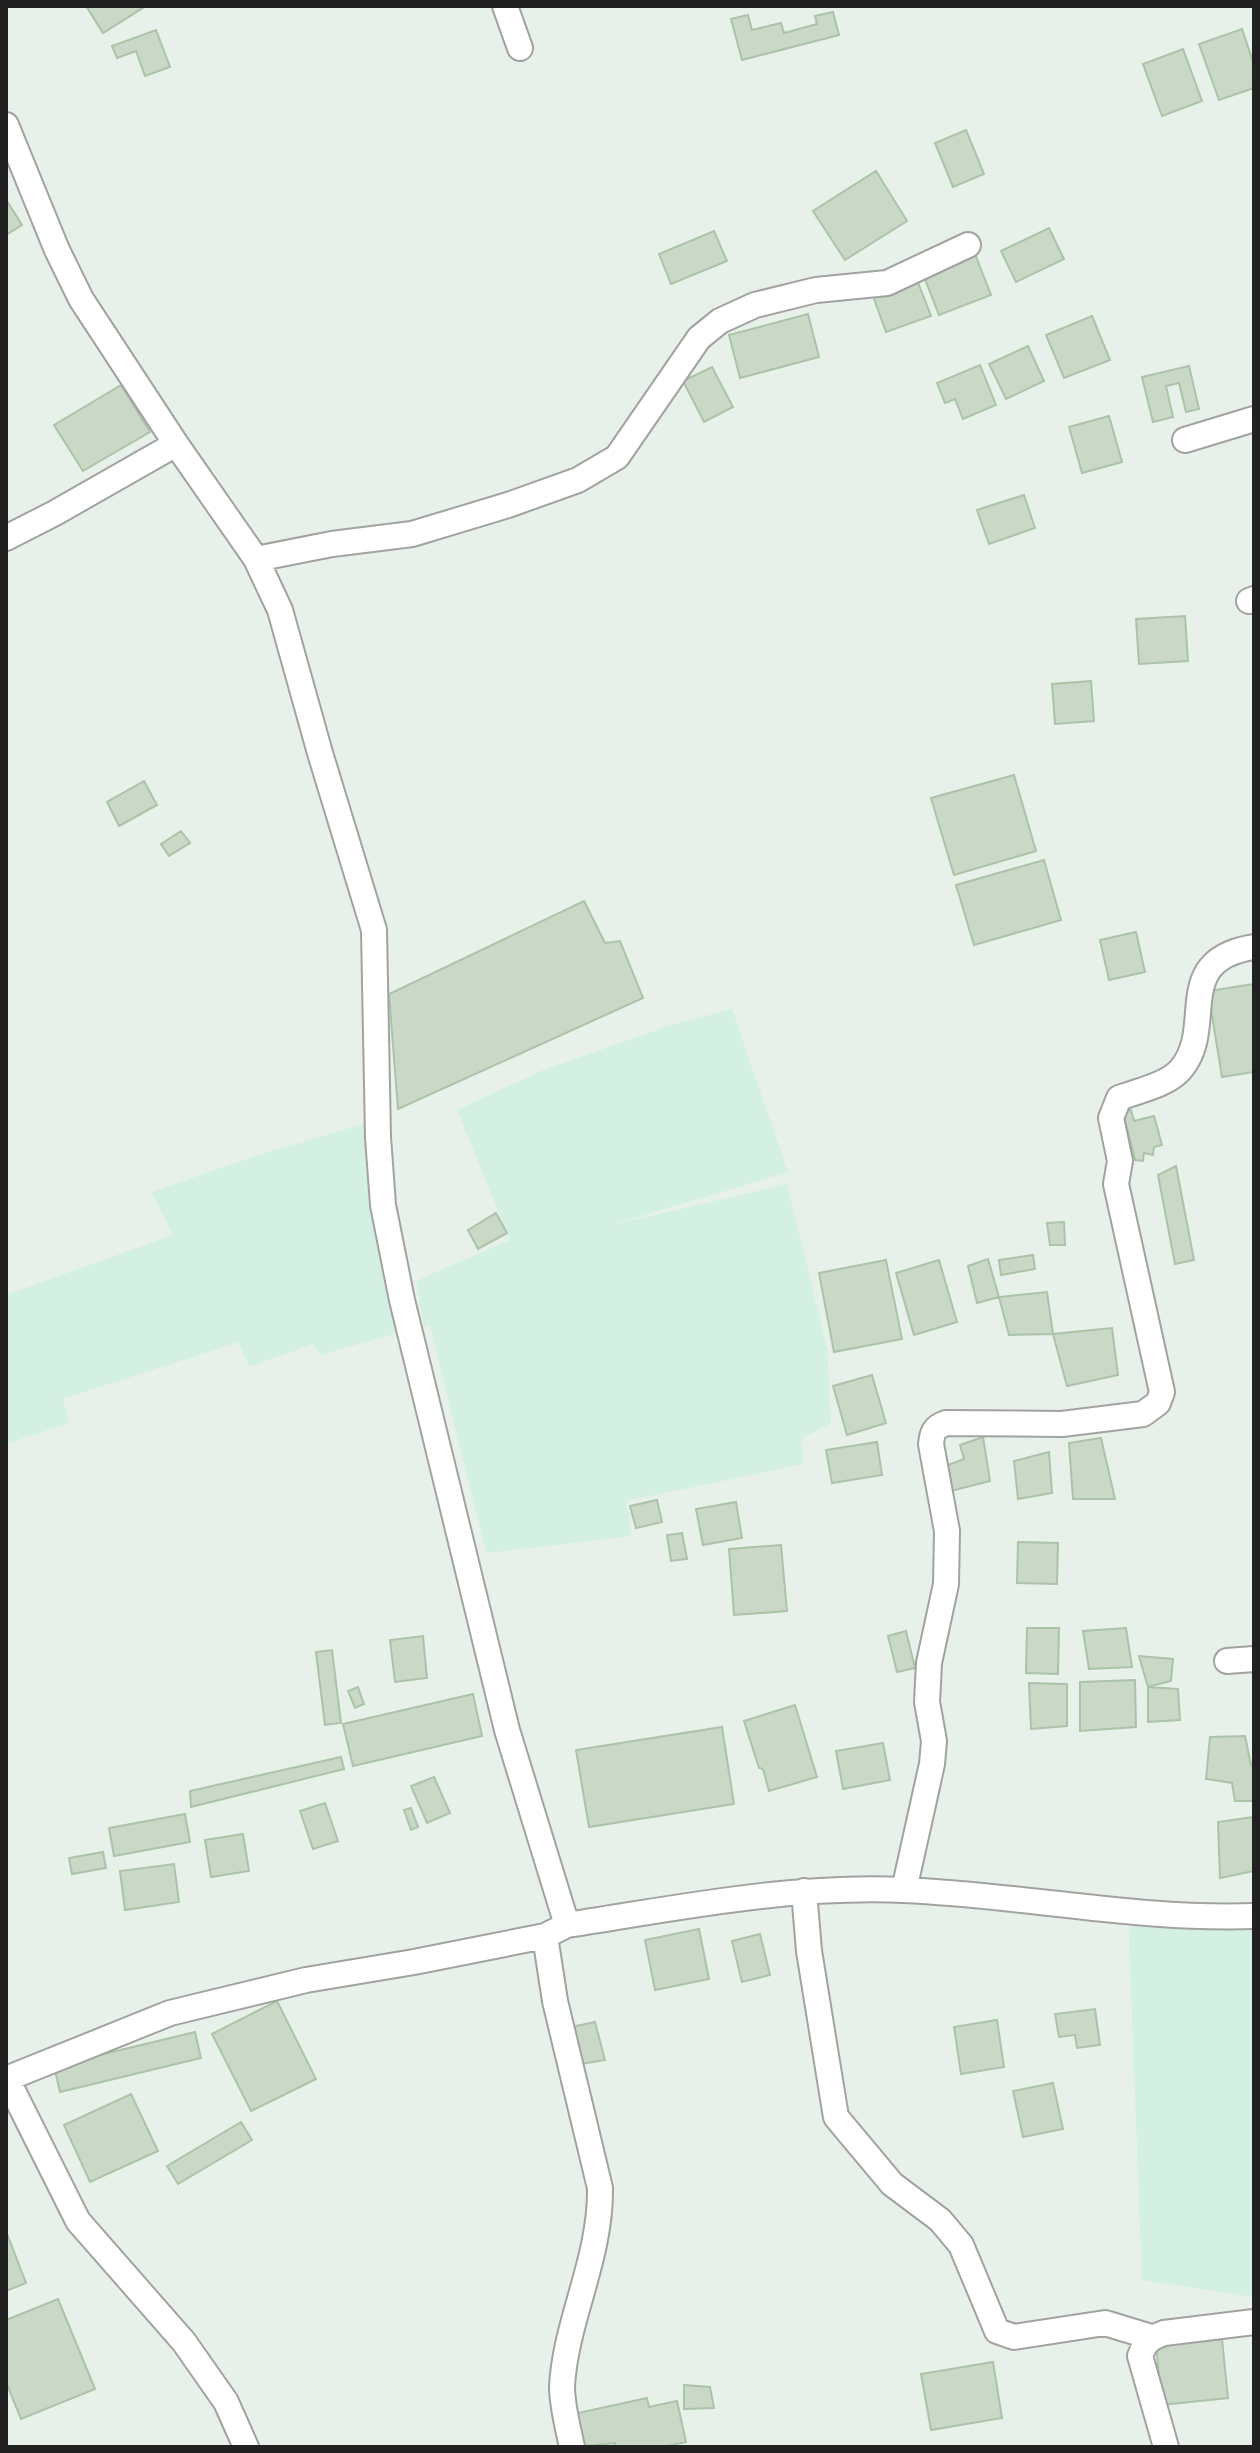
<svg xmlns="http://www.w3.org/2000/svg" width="1260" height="2453" font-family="'Archivo Narrow',sans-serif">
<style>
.farmland{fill:#d3f0e3}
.building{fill:#c9d8c7;stroke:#abc3a9;stroke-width:2}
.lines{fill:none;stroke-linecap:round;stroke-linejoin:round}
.minor-casing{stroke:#a2a2a2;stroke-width:28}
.minor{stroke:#fff;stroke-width:24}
</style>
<rect width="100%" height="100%" fill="#e7f1e9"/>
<path class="farmland" d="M732 1009 788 1172 608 1226 787 1184 827 1347 831 1423 801 1439 803 1464 626 1501 632 1536 486 1553 430 1325 424 1327 416 1281 510 1240 457 1110 541 1071 668 1026Z
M367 1123 400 1332 321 1355 313 1344 249 1367 239 1342 63 1399 69 1423 6 1444V1295L173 1235 152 1192 255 1156Z
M1128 1912H1254V2297L1142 2280Z"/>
<path class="building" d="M86 6H146L103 33Z
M833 12 839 35 742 60 731 19 748 15 752 30 781 23 784 33 817 24 815 16Z
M1242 29 1254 65V88L1219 100 1199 44Z
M156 30 170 67 145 76 136 51 117 58 112 46Z
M1183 49 1202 101 1162 116 1143 64Z
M966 130 984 174 953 187 935 143Z
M876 171 907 221 845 260 813 211Z
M7 201 22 225 6 235V202Z
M1049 228 1064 259 1016 282 1001 251Z
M714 231 727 261 671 284 659 254Z
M975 254 991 295 939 315 923 274Z
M917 280 931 316 886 332 873 296Z
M808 314 819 357 740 378 729 335Z
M1092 316 1110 360 1064 378 1046 335Z
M1028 346 1044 381 1006 399 989 364Z
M980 365 996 405 963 419 955 399 945 403 937 383Z
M1189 366 1199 409 1186 412 1179 383 1166 386 1173 417 1153 422 1142 377Z
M712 367 733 407 704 422 683 381Z
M121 385 150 432 83 471 54 425Z
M1109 416 1122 462 1082 473 1069 427Z
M1024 495 1035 528 989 544 977 510Z
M1185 616 1188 661 1139 664 1136 619Z
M1091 681 1094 721 1055 724 1052 684Z
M1014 775 1036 851 954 875 931 798Z
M144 781 157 805 119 826 107 802Z
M181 831 190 843 169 856 161 844Z
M1044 860 1061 920 974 945 956 885Z
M584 901 605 943 620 941 643 998 398 1109 389 994Z
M1136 932 1145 972 1109 980 1100 940Z
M1254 984V1072L1222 1077 1208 991Z
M1131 1110 1134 1121 1154 1116 1162 1145 1154 1147 1153 1155 1144 1153 1143 1161 1135 1160 1123 1112Z
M1176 1166 1194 1260 1175 1264 1158 1175Z
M496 1213 507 1233 478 1249 468 1230Z
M1064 1222 1065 1245H1050L1047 1223Z
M1033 1255 1035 1269 1001 1275 999 1260Z
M988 1259 999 1297 977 1303 968 1266Z
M886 1260 902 1339 834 1352 819 1273Z
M939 1260 957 1322 914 1335 896 1273Z
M1047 1292 1053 1334 1009 1335 999 1297Z
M1112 1328 1118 1375 1067 1386 1053 1334Z
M872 1375 886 1423 847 1435 833 1386Z
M983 1437 990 1481 947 1492 943 1467 964 1459 960 1445Z
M1101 1438 1115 1499H1073L1069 1443Z
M877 1442 882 1475 832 1483 826 1450Z
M1049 1452 1052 1493 1018 1499 1014 1461Z
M657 1500 662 1522 636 1528 630 1506Z
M736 1502 742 1538 703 1545 696 1509Z
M682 1533 687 1559 671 1561 667 1535Z
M1018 1542 1058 1543 1057 1584 1017 1583Z
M781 1545 787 1611 734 1615 729 1549Z
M1027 1628H1059L1058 1674 1026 1673Z
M1126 1628 1132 1667 1089 1669 1083 1631Z
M906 1631 915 1668 897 1672 888 1636Z
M423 1636 427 1678 395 1682 390 1640Z
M332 1650 341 1723 325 1725 316 1652Z
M1139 1656 1173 1659 1171 1681 1148 1687Z
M1135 1680 1136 1727 1080 1731V1682Z
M1029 1683 1067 1684V1726L1031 1729Z
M358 1687 364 1704 355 1708 348 1691Z
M1148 1687 1178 1689 1180 1720 1148 1722Z
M473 1694 482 1736 353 1766 343 1724Z
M795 1705 817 1777 769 1791 763 1769 759 1768 744 1721Z
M722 1727 734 1804 589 1827 576 1750Z
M1245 1736 1251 1765 1254 1766V1801H1235L1232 1783 1206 1779 1210 1737Z
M883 1743 890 1780 843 1789 836 1751Z
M341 1757 344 1769 191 1807 190 1791Z
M434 1777 450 1813 427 1823 411 1786Z
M325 1803 338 1841 313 1849 300 1811Z
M411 1808 418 1827 411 1830 404 1810Z
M185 1814 190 1842 114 1856 109 1828Z
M1254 1817V1871L1220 1878 1218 1822Z
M243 1834 249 1871 211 1877 205 1840Z
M103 1852 106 1868 72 1874 69 1858Z
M174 1864 179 1902 125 1910 120 1871Z
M699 1929 709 1979 655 1990 645 1940Z
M760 1934 770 1975 742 1982 732 1941Z
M277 2001 316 2079 251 2111 212 2034Z
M1095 2009 1100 2045 1077 2048 1075 2035 1059 2037 1055 2014Z
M997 2020 1004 2067 961 2074 954 2027Z
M595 2022 605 2060 575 2065 567 2028Z
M195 2032 201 2058 60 2092 54 2066Z
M1053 2083 1063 2129 1023 2137 1013 2091Z
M131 2094 158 2151 90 2182 64 2125Z
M241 2122 252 2140 178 2184 167 2166Z
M6 2231 26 2283 6 2291Z
M58 2299 95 2389 21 2419 6 2382V2320Z
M1222 2339 1228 2398 1162 2405 1156 2346Z
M993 2362 1002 2418 931 2430 921 2374Z
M684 2385 710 2387 714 2408 684 2409Z
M647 2398 649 2407 677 2401 686 2442 663 2447H615V2443L576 2447 569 2415Z"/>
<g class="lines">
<g class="minor-casing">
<path id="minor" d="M505 6 520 48
M6 125 57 250 81 299 176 444 256 559 280 610 320 753 374 930 378 1137 383 1205 402 1300 507 1730 567 1925
M1185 440 1254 419
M6 538 55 513 176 444
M256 559 332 544 412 534 508 505 578 480 617 457 699 338 720 321 755 305 816 290 887 283 968 245
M1249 601 1254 599
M1227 1661 1254 1659
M904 1890 932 1764 934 1741 927 1702 929 1663 946 1584 947 1531 931 1444C932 1433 934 1427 946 1423L1062 1424 1143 1414 1158 1403 1162 1392 1116 1184 1120 1161 1111 1118 1119 1098C1137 1091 1168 1085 1181 1069 1217 1027 1170 960 1254 947
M804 1891 809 1951 836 2117 892 2184 940 2220 961 2245 997 2331 1014 2337 1105 2323 1151 2337
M545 1936 555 2001 600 2188C601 2259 566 2319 562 2386 562 2406 568 2428 572 2447
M6 2079 170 2013 306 1980 414 1962 545 1936 567 1925C678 1908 790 1885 904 1890 1021 1895 1136 1920 1254 1916
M7 2079 78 2221 184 2342 226 2402 246 2447
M1166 2447 1140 2356C1145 2342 1150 2338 1164 2333L1254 2322"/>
</g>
<use href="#minor" class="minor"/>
</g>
<rect width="1260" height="2453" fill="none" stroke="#212121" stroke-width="16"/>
</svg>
